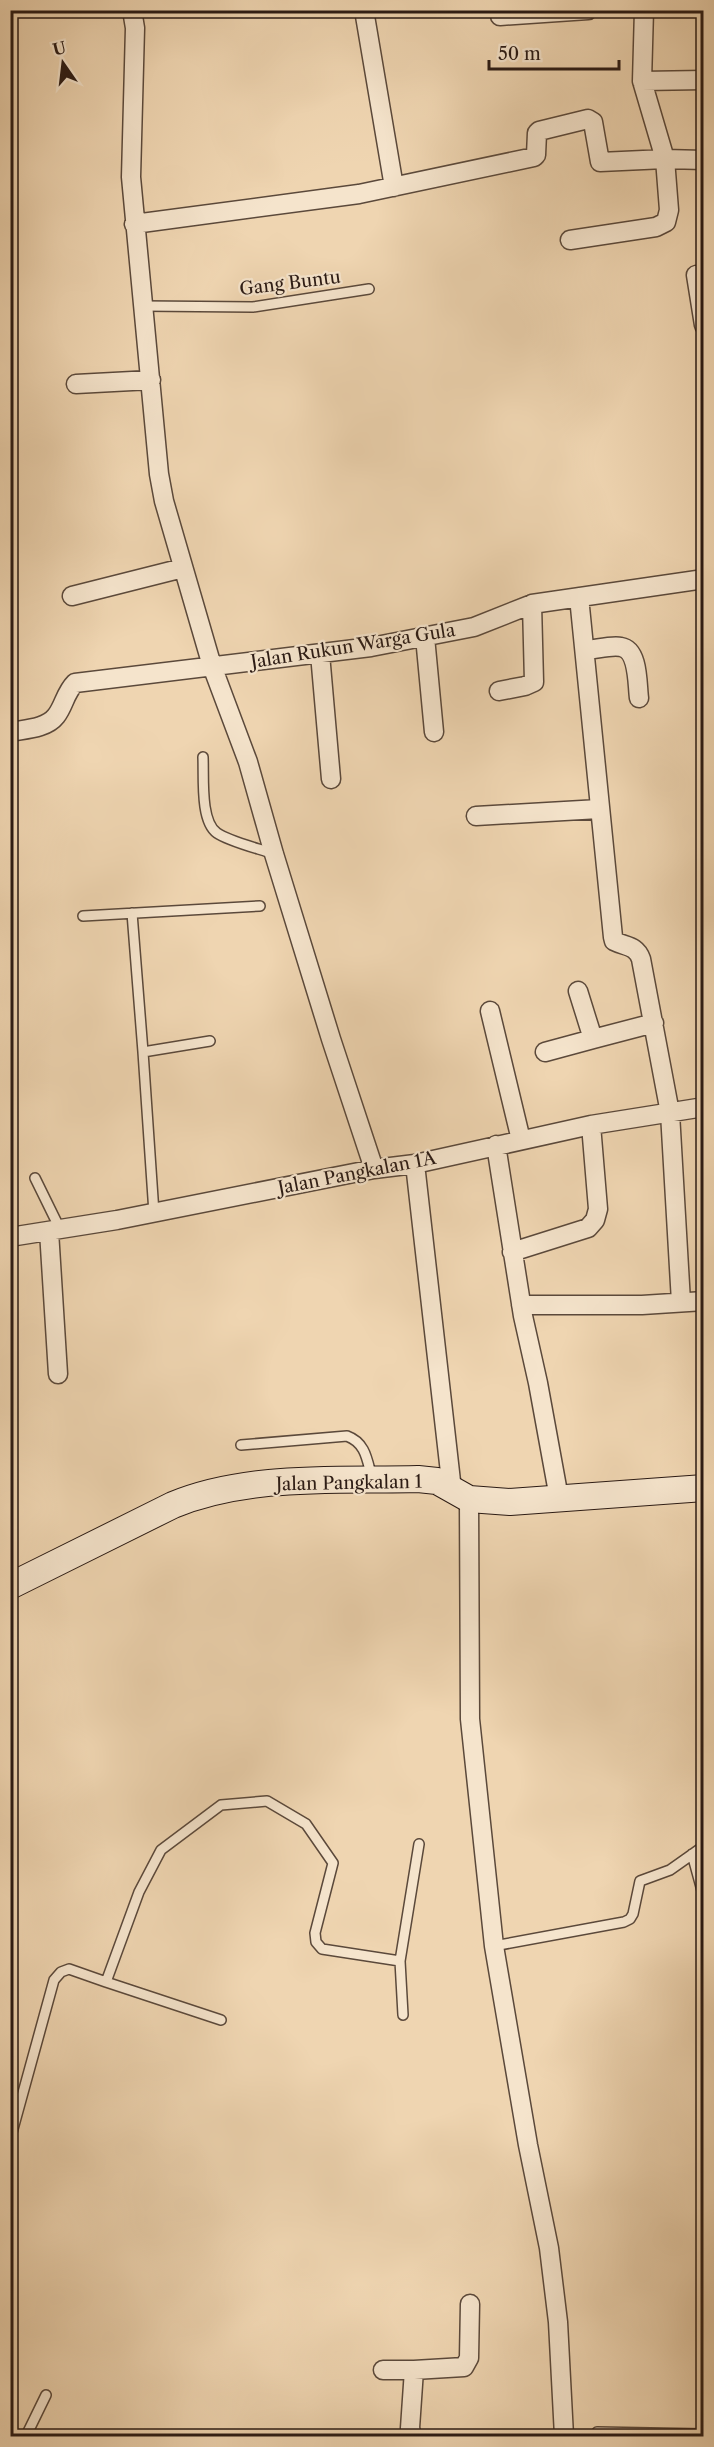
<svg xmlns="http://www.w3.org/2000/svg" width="714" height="2447" font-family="'Libre Caslon Text',serif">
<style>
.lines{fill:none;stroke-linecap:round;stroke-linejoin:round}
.lane-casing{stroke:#5b493b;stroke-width:12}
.street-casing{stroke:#5b493b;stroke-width:21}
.secondary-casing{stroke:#2a1a14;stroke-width:28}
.lane{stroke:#f5e4cc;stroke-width:9}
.street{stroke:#f5e4cc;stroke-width:18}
.secondary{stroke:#f5e4cc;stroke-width:26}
.labels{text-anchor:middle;stroke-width:4.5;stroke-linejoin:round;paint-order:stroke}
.street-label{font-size:18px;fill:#2a1a14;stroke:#f5e4cc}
</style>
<rect width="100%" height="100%" fill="#efd5b1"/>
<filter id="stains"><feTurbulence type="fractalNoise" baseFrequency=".00333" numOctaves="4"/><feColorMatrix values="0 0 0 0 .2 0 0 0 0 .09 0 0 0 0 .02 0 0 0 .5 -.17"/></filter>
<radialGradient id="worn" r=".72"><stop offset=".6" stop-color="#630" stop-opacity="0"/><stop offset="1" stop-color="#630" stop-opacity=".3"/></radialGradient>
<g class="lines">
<g class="lane-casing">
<path id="lane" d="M143 306 253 307 369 289
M203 757C204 777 200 821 217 833 228 841 260 849 274 854
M132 913 143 1052 210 1041
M83 916 260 906
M143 1052 154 1213
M35 1178 60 1229
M241 1445 347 1436C366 1443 367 1460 372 1478
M692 1854 704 1898
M494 1946 624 1922 630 1919 633 1914 640 1881 670 1870 704 1846
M400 1961 419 1844
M106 1982 221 2020
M10 2140 54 1980 61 1972 69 1969 106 1982 139 1892 161 1850 221 1805 267 1801 306 1824 333 1863 315 1933 316 1942 322 1949 400 1961 403 2015
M597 2432 704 2434
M26 2436 46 2395"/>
</g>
<g class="street-casing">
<path id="street" d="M132 10 135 28 131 177 159 474 164 501 212 666 248 762 274 854 331 1039 374 1169
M364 10 394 187
M500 16 588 10
M642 81 704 80
M134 224 359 194 534 157 536 155 537 133 539 131 588 119 593 122 600 162 665 159 704 160
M570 240 656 227 666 222 669 210 665 159 642 81 644 10
M696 275 704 325
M76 384 151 380
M72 596 183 568
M579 597 613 937 614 941C626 947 636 945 641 959L670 1113 681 1302
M425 637 434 732
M588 650C598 649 612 645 621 647 639 650 637 684 639 698
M320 654 331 779
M499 691 525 686 534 682 532 604
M10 732C24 729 46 729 56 716 64 706 65 693 75 683L371 647 474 627 532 604 704 579
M476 816 599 809
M578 991 593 1039 654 1023
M490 1011 521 1140
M545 1052 593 1039
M496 1145 523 1316 538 1383 559 1498
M415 1164 452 1490
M49 1231 58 1374
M10 1237 117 1220 374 1169 415 1164 591 1125 704 1107
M512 1252 588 1228 595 1220 598 1209 591 1125
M521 1305H642L704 1301
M469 1499 470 1719 494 1946 528 2145 549 2248 558 2322 564 2436
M383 2370H414
M412 2436 410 2428 414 2370 464 2367 469 2358 470 2304"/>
</g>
<g class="secondary-casing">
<path id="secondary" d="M10 1586 173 1505C248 1474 337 1481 418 1479L437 1481 469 1499 510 1502 704 1488"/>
</g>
<use href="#lane" class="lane"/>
<use href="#street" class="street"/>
<use href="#secondary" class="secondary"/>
</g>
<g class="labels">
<g class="street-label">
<text transform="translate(290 283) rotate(-7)" y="6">Gang Buntu</text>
<text transform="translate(353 646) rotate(-9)" y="6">Jalan Rukun Warga Gula</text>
<text transform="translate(357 1173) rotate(-11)" y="6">Jalan Pangkalan 1A</text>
<text transform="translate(349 1483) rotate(-1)" y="6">Jalan Pangkalan 1</text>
</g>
</g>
<rect width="714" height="2447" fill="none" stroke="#efd5b1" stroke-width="36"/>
<rect x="12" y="12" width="690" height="2423" fill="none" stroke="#2a1a14" stroke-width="3"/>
<rect x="18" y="18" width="678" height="2411" fill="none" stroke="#2a1a14" stroke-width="1.5"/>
<g transform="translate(63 63) rotate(346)" stroke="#f5e4cc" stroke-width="4.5" paint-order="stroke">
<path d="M0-4.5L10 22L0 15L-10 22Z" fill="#2a1a14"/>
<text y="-9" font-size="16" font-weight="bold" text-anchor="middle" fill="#2a1a14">U</text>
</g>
<path d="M489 60v9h130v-9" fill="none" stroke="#2a1a14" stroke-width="3"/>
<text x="498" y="60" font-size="18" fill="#2a1a14" stroke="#f5e4cc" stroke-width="4.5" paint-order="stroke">50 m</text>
<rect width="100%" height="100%" filter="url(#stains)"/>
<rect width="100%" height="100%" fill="url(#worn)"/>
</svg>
